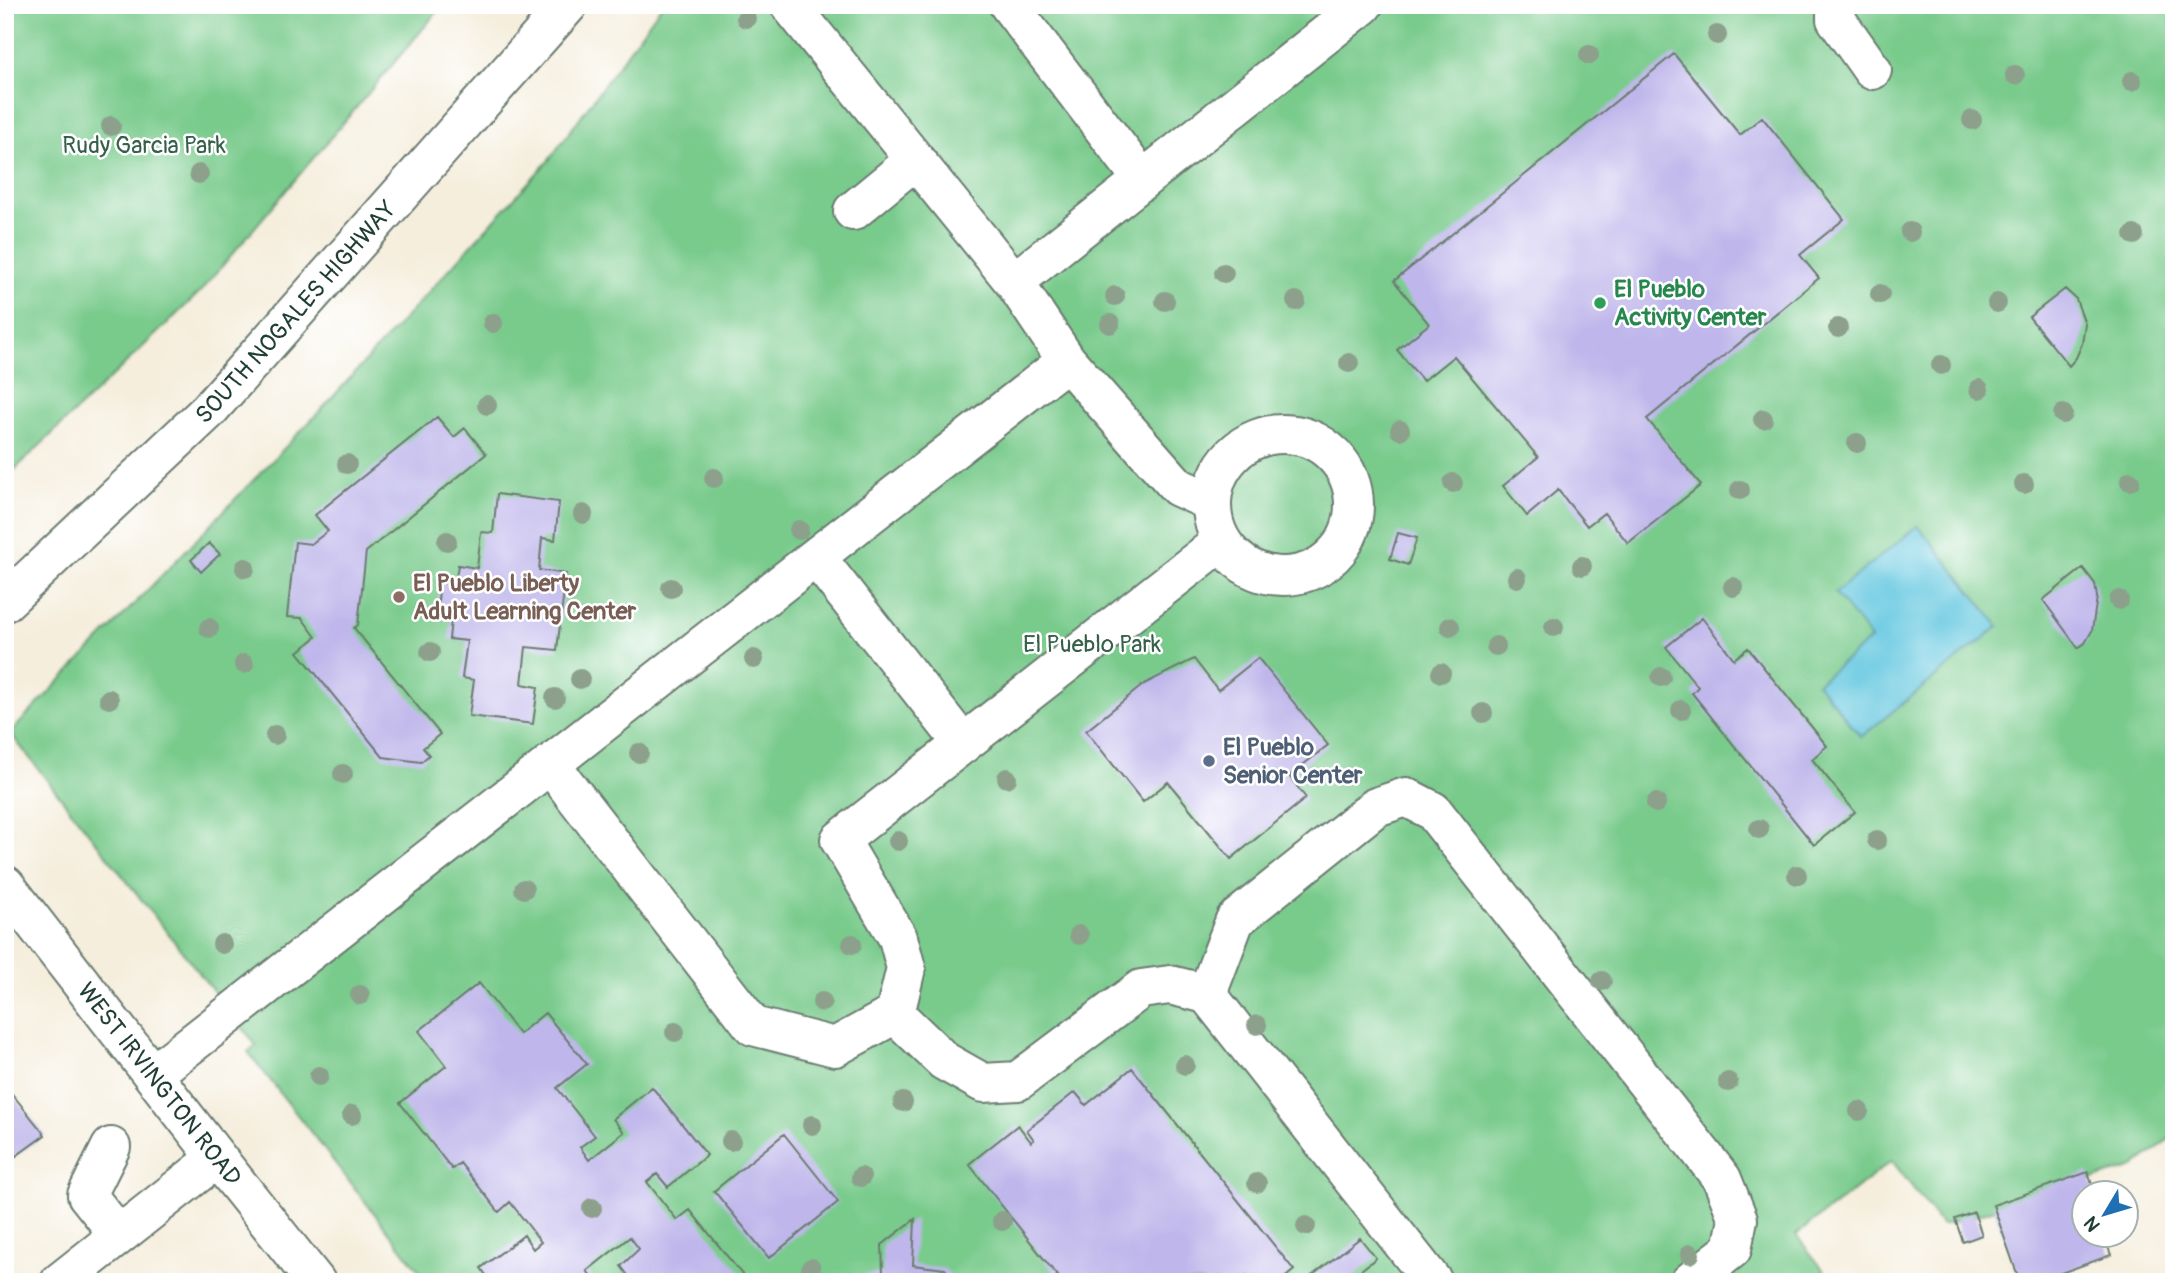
<svg xmlns="http://www.w3.org/2000/svg" width="2179" height="1287" font-family="Pangolin,sans-serif">
<style>
.green{fill:#79cb8c;stroke:#4c8460;stroke-width:2}
.water{fill:#61c6df;stroke:#40828a;stroke-width:2}
.building{fill:#bfb7eb}
.lines{fill:none;stroke-linecap:round;stroke-linejoin:round}
.minor-casing{stroke:#6a7b6f;stroke-width:42}
.major-casing{stroke:#6a7b6f;stroke-width:42}
.minor{stroke:#fff;stroke-width:38}
.major{stroke:#fff;stroke-width:38}
.tree{fill:#8ca08c}
.leisure-dot{fill:#2e9e5b;stroke:#fff;stroke-width:2.5}
.education-dot{fill:#8d6e63;stroke:#fff;stroke-width:2.5}
.service-dot{fill:#5c6f8a;stroke:#fff;stroke-width:2.5}
.labels{text-anchor:middle;stroke-width:5;stroke-linejoin:round;paint-order:stroke}
.park-label{font-size:24px;fill:#36604a;stroke:#fff}
.leisure-label{font-size:24px;font-weight:bold;fill:#27864d;stroke:#fff;text-anchor:start}
.street-label{font-size:24px;fill:#1f3d34;stroke:#fff}
.education-label{font-size:24px;font-weight:bold;fill:#785e54;stroke:#fff;text-anchor:start}
.service-label{font-size:24px;font-weight:bold;fill:#4e5e75;stroke:#fff;text-anchor:start}
</style>
<rect width="100%" height="100%" fill="#fff"/>
<filter id="ink" filterUnits="userSpaceOnUse"><feTurbulence type="fractalNoise" baseFrequency=".0143" numOctaves="2"/><feDisplacementMap in="SourceGraphic" scale="14" xChannelSelector="R" yChannelSelector="G"/><feConvolveMatrix kernelMatrix="1 2 1 2 8 2 1 2 1" color-interpolation-filters="sRGB"/></filter>
<filter id="wash" filterUnits="userSpaceOnUse"><feTurbulence type="fractalNoise" baseFrequency=".00686" numOctaves="4" result="noise"/><feDisplacementMap in="SourceGraphic" scale="28" xChannelSelector="R" yChannelSelector="G"/><feGaussianBlur stdDeviation="1.57" result="paint"/><feColorMatrix in="noise" values="0 0 0 0 0 0 0 0 0 0 0 0 0 0 0 0 0 1.4 0 .05"/><feComposite in="paint" operator="in"/></filter>
<g filter="url(#wash)">
<rect width="100%" height="100%" fill="#f5eedd"/>
<path class="green" d="M5 5H443L201 291 5 479Z
M662 5H2174V1135L2134 1167 1942 1225 1892 1161 1796 1235 1833 1282H428L248 1052 256 1045 10 733 321 410 549 160Z"/>
<path class="water" d="M1918 526 1999 626 1861 737 1817 683 1871 639 1835 593Z"/>
<g id="blocks">
<path class="building" d="M1674 54 1740 135 1762 117 1844 219 1800 255 1819 278 1647 419 1701 485 1628 543 1604 513 1587 526 1558 490 1527 516 1503 486 1538 457 1454 356 1423 381 1397 350 1429 324 1394 281Z
M2065 289 2076 299 2085 324 2082 344 2076 358 2069 366 2029 317Z
M437 417 454 437 465 428 486 454 366 552 358 625 354 628 440 734 423 748 429 755 421 762 383 757 298 652 316 637 302 618 287 617 295 542 311 544 328 531 315 515Z
M497 494 559 502 555 540 542 538 539 570 566 574 557 650 526 647 522 684 538 687 533 724 469 716 474 680 462 678 467 641 449 639 451 620 436 618 440 582 455 584 458 565 477 568 481 532 493 533Z
M1398 533 1417 538 1408 565 1390 559Z
M209 543 220 554 201 572 191 560Z
M2083 568 2095 584 2097 597 2092 631 2085 643 2078 648 2043 600Z
M1702 618 1734 659 1748 648 1827 746 1812 759 1855 812 1814 845 1692 693 1698 687 1666 647Z
M1258 658 1328 745 1289 776 1306 798 1231 859 1168 782 1143 802 1086 731 1144 684 1194 659 1218 690Z
M479 983 519 1034 545 1013 587 1064 557 1088 595 1136 580 1147 589 1160 624 1132 613 1119 652 1087 707 1155 668 1187 657 1174 647 1182 677 1220 690 1210 748 1282H633L621 1266 639 1249 630 1237 587 1271 596 1282H491L481 1268 524 1235 533 1249 541 1242 510 1202 499 1212 460 1163 452 1169 400 1103 446 1066 419 1031Z
M1132 1068 1294 1270 1280 1282H1062L969 1164 1018 1125 1031 1142 1034 1140 1027 1130 1075 1092 1086 1105Z
M5 1085 45 1135 5 1164Z
M784 1134 838 1202 769 1258 714 1191Z
M2088 1172 2095 1192H2084V1234H2103L2111 1255 2036 1282H2020L1993 1205Z
M1974 1212 1982 1235 1963 1242 1955 1219Z
M915 1219 913 1265 945 1269 955 1282H853L862 1275 883 1273 882 1245Z
M1360 1238 1376 1258 1346 1282H1304Z"/>
</g>
</g>
<g filter="url(#ink)">
<use href="#blocks" fill-opacity="0" stroke="#6a7b6f" stroke-width="2"/>
<g class="lines">
<g class="minor-casing">
<path id="minor" d="M790 5 1014 282 1067 361 1178 487 1211 502
M1009 5 1142 179
M1836 5V19L1872 70
M853 211 915 160
M1014 282 1363 5
M1212 505a71 71 0 1 1 142 0a71 71 0 1 1-142 0Z
M816 557 963 744
M550 764 753 1026 835 1047 895 1014
M1207 994 1170 985 1141 989 1018 1081 983 1083 944 1061 895 1014 906 968 898 938 840 840 1221 542
M153 1074 1067 361
M111 1147 87 1195 119 1235
M60 1282 217 1158
M1433 1282 1207 994 1235 920 1376 807 1406 797 1433 811 1722 1179 1738 1219 1732 1249 1690 1282"/>
</g>
<g class="major-casing">
<g id="major">
<path id="s1" d="M5 602 208 411 568 5"/>
<path id="s2" d="M5 885 217 1158 316 1282"/>
</g>
</g>
<use href="#minor" class="minor"/>
<use href="#major" class="major"/>
</g>
<g class="tree">
<circle cx="746" cy="18" r="10"/>
<circle cx="1717" cy="35" r="10"/>
<circle cx="1589" cy="55" r="10"/>
<circle cx="2015" cy="75" r="10"/>
<circle cx="2132" cy="81" r="10"/>
<circle cx="1972" cy="120" r="10"/>
<circle cx="111" cy="126" r="10"/>
<circle cx="199" cy="174" r="10"/>
<circle cx="1910" cy="232" r="10"/>
<circle cx="2134" cy="235" r="10"/>
<circle cx="1224" cy="273" r="10"/>
<circle cx="1880" cy="294" r="10"/>
<circle cx="1115" cy="296" r="10"/>
<circle cx="1165" cy="301" r="10"/>
<circle cx="1296" cy="301" r="10"/>
<circle cx="1997" cy="303" r="10"/>
<circle cx="493" cy="323" r="10"/>
<circle cx="1110" cy="324" r="10"/>
<circle cx="1838" cy="328" r="10"/>
<circle cx="1349" cy="363" r="10"/>
<circle cx="1941" cy="365" r="10"/>
<circle cx="1979" cy="389" r="10"/>
<circle cx="487" cy="405" r="10"/>
<circle cx="2063" cy="414" r="10"/>
<circle cx="1763" cy="419" r="10"/>
<circle cx="1400" cy="430" r="10"/>
<circle cx="1857" cy="443" r="10"/>
<circle cx="347" cy="464" r="10"/>
<circle cx="714" cy="478" r="10"/>
<circle cx="2130" cy="481" r="10"/>
<circle cx="1453" cy="483" r="10"/>
<circle cx="2024" cy="484" r="10"/>
<circle cx="1740" cy="490" r="10"/>
<circle cx="583" cy="514" r="10"/>
<circle cx="799" cy="530" r="10"/>
<circle cx="447" cy="541" r="10"/>
<circle cx="1582" cy="566" r="10"/>
<circle cx="245" cy="568" r="10"/>
<circle cx="1517" cy="578" r="10"/>
<circle cx="1733" cy="587" r="10"/>
<circle cx="671" cy="588" r="10"/>
<circle cx="2119" cy="600" r="10"/>
<circle cx="1450" cy="627" r="10"/>
<circle cx="1554" cy="627" r="10"/>
<circle cx="209" cy="628" r="10"/>
<circle cx="1496" cy="646" r="10"/>
<circle cx="430" cy="652" r="10"/>
<circle cx="754" cy="659" r="10"/>
<circle cx="244" cy="664" r="10"/>
<circle cx="1441" cy="673" r="10"/>
<circle cx="1661" cy="677" r="10"/>
<circle cx="580" cy="679" r="10"/>
<circle cx="555" cy="698" r="10"/>
<circle cx="109" cy="699" r="10"/>
<circle cx="1681" cy="710" r="10"/>
<circle cx="1483" cy="713" r="10"/>
<circle cx="275" cy="735" r="10"/>
<circle cx="639" cy="753" r="10"/>
<circle cx="343" cy="774" r="10"/>
<circle cx="1007" cy="778" r="10"/>
<circle cx="1656" cy="803" r="10"/>
<circle cx="1759" cy="829" r="10"/>
<circle cx="1877" cy="840" r="10"/>
<circle cx="898" cy="841" r="10"/>
<circle cx="1797" cy="875" r="10"/>
<circle cx="524" cy="889" r="10"/>
<circle cx="1079" cy="935" r="10"/>
<circle cx="222" cy="944" r="10"/>
<circle cx="852" cy="944" r="10"/>
<circle cx="1602" cy="981" r="10"/>
<circle cx="360" cy="995" r="10"/>
<circle cx="822" cy="1002" r="10"/>
<circle cx="1257" cy="1025" r="10"/>
<circle cx="675" cy="1032" r="10"/>
<circle cx="1185" cy="1065" r="10"/>
<circle cx="319" cy="1076" r="10"/>
<circle cx="1728" cy="1082" r="10"/>
<circle cx="903" cy="1102" r="10"/>
<circle cx="1859" cy="1111" r="10"/>
<circle cx="352" cy="1115" r="10"/>
<circle cx="812" cy="1125" r="10"/>
<circle cx="731" cy="1141" r="10"/>
<circle cx="861" cy="1177" r="10"/>
<circle cx="1257" cy="1183" r="10"/>
<circle cx="592" cy="1208" r="10"/>
<circle cx="1002" cy="1221" r="10"/>
<circle cx="1306" cy="1226" r="10"/>
<circle cx="1690" cy="1254" r="10"/>
<circle cx="811" cy="1268" r="10"/>
</g>
</g>
<circle class="leisure-dot" cx="1600" cy="303" r="7"/>
<circle class="education-dot" cx="399" cy="597" r="7"/>
<circle class="service-dot" cx="1209" cy="761" r="7"/>
<g class="labels">
<g class="park-label">
<text x="144" y="153">Rudy Garcia Park</text>
<text x="1092" y="652">El Pueblo Park</text>
</g>
<g class="leisure-label">
<text x="1614" y="297">El Pueblo<tspan x="1614" dy="28">Activity Center</tspan></text>
</g>
<g class="street-label">
<text dy="8" stroke="none"><textPath href="#s1" startOffset="411">SOUTH NOGALES HIGHWAY</textPath></text>
<text dy="8" stroke="none"><textPath href="#s2" startOffset="252">WEST IRVINGTON ROAD</textPath></text>
</g>
<g class="education-label">
<text x="413" y="591">El Pueblo Liberty<tspan x="413" dy="28">Adult Learning Center</tspan></text>
</g>
<g class="service-label">
<text x="1223" y="755">El Pueblo<tspan x="1223" dy="28">Senior Center</tspan></text>
</g>
</g>
<rect width="2179" height="1287" fill="none" stroke="#fff" stroke-width="28"/>
<g transform="translate(2105 1214) rotate(232)"><circle r="33" fill="#ffffff" stroke="#a5b1ae" stroke-width="2"/>
<path d="M0-5L12 26L0 18L-12 26Z" fill="#1f6fb2"/>
<text y="-10" font-size="19" font-weight="bold" text-anchor="middle" fill="#1f3d34">N</text>
</g>
</svg>
